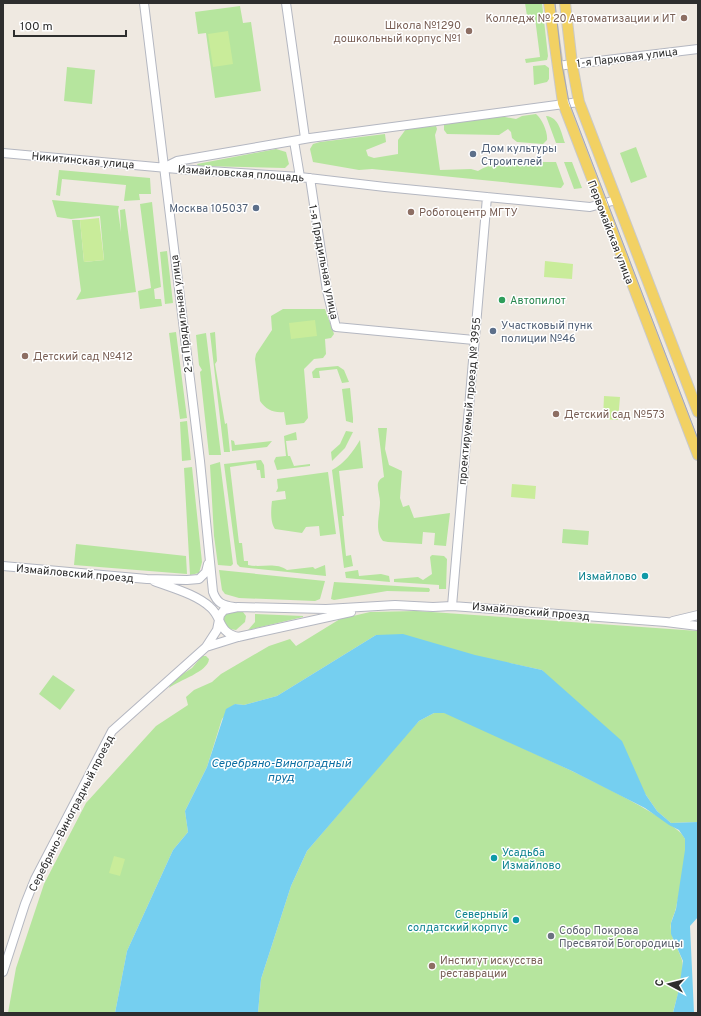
<svg xmlns="http://www.w3.org/2000/svg" width="701" height="1016" font-family="Overpass,sans-serif">
<style>
.green{fill:#b6e59e}
.pitch{fill:#c9ec9a}
.water{fill:#75cff0}
.lines{fill:none;stroke-linecap:round;stroke-linejoin:round}
.minor-casing{stroke:#b4b7c1;stroke-width:10}
.major-casing{stroke:#c9c9c9;stroke-width:12}
.minor{stroke:#fff;stroke-width:8}
.major{stroke:#f2d163;stroke-width:10}
.tram{stroke:#a3a6b8;stroke-width:1}
.education-dot{fill:#8d6e63;stroke:#fff;stroke-width:1.5}
.service-dot{fill:#5c6f8a;stroke:#fff;stroke-width:1.5}
.leisure-dot{fill:#2e9e5b;stroke:#fff;stroke-width:1.5}
.culture-dot{fill:#0f9aa8;stroke:#fff;stroke-width:1.5}
.worship-dot{fill:#6b7280;stroke:#fff;stroke-width:1.5}
.labels{text-anchor:middle;stroke-width:3;stroke-linejoin:round;paint-order:stroke}
.education-label{font-size:11px;fill:#785e54;stroke:#fff;text-anchor:start}
.street-label{font-size:11px;fill:#2e2e2e;stroke:#fff}
.service-label{font-size:11px;fill:#4e5e75;stroke:#fff;text-anchor:start}
.leisure-label{font-size:11px;fill:#27864d;stroke:#fff;text-anchor:start}
.culture-label{font-size:11px;fill:#0d838f;stroke:#fff;text-anchor:end}
.worship-label{font-size:11px;fill:#5b616d;stroke:#fff;text-anchor:start}
.water-label{font-size:12px;font-style:italic;fill:#0d6fa3;stroke:#fff}
</style>
<rect width="100%" height="100%" fill="#efe9e1"/>
<path class="green" d="M525 3H542L548 56 547 60 526 63 525 59 540 57 535 18 527 16Z
M240 6 243 23 251 22 261 91 215 98 206 33 198 34 195 12Z
M545 65 549 68V79L547 82 534 85 533 66Z
M67 67 95 70 92 104 64 101Z
M536 114C542 119 548 132 547 140L543 144 517 142 512 138 511 132 508 129 499 135 447 134 444 130V124L448 123 500 116 516 119 522 116Z
M546 116C559 117 561 132 565 143H556Z
M436 126 437 129 435 135 440 170 471 169 478 171C487 165 496 164 507 167L515 162H556L564 184 561 188 372 169 359 170 313 162 310 149 313 144 320 142 385 134 386 142 366 150 368 156 374 158 398 154V140L406 129Z
M636 147 647 177 631 183 620 153Z
M276 149 286 152 289 164 285 168 198 166 197 164Z
M564 162H572L582 188 574 189Z
M59 170 150 178 151 194H139L140 200 124 201 126 185 62 179 60 196 56 195Z
M52 200 119 206 118 210 121 232 120 210 125 209 136 292 76 300 81 291 72 220H80L84 262 104 260 100 216 71 219 57 217Z
M152 202 161 287 154 289 155 299H161L162 306 140 309 138 291 151 288 140 204Z
M167 251 173 303 165 304 160 252Z
M283 309H325L334 334 331 338 325 339 326 354 323 358 314 359 304 369 308 418 304 423 286 425 284 412C274 413 266 410 260 401L255 359 256 354 272 330 271 316Z
M176 332 187 418 180 419 169 333Z
M215 332 217 361 215 364 225 424 227 423 230 452H224L210 333Z
M206 333 221 455H209L200 372 202 370 199 365 196 335Z
M338 366 344 370 349 382 342 383 337 369 319 371 320 378H313L312 372 316 368Z
M350 388 353 418V423L346 421 342 389Z
M187 421 191 460 182 461 180 422Z
M378 428H387L385 449 389 465 402 471 400 498 403 507 409 505 414 518 450 513 446 546 434 545 435 533 423 532 422 544 388 542 383 541C374 530 380 515 380 502 380 496 377 489 378 483 379 480 381 478 384 477Z
M346 431 353 432 345 448 332 461 331 452 340 444Z
M296 432 297 440 286 441 288 456H290L294 466 310 464V466L277 470 274 461 276 457 286 456 284 436Z
M231 440 234 441 235 445 272 441 267 447 232 451Z
M360 440 363 468 339 471 344 516H342L346 556 351 555 353 566 344 568 332 470C345 463 352 453 360 440Z
M261 460 264 465 265 478H261L260 470H257L256 463 230 467 239 543H242L244 561H248V565C261 568 276 562 287 570L313 567 315 569 325 565 326 576 240 567 237 564 224 464Z
M220 462 233 564 231 566 218 565 214 536 210 465Z
M192 467 202 562 199 573 190 575 184 468Z
M328 472 336 534 320 536 319 526 306 527 302 533 275 529C270 522 271 509 272 501L286 499 285 491 276 492 278 488 277 479Z
M563 529 589 531 588 545 562 543Z
M76 544 186 556 187 574 74 565Z
M432 555 444 556 447 559 446 589H439V585L394 582V579L418 577 423 580 432 574 430 557Z
M219 570 325 581 320 599 315 601 239 598 225 594 222 590Z
M358 570 359 576 381 574 389 576 390 582 346 578 345 572Z
M334 582 429 588 430 590 429 592 387 591 334 600 331 599Z
M417 611 698 631V822L671 823 657 811 646 795 542 670 376 635 277 696 244 705 235 704 222 719 207 767 185 811 188 832 173 850 127 951 115 1013H8L16 968 44 884 86 803 156 726 188 705 186 697 194 690 212 682 221 674 269 646 290 639 296 646 340 619 370 612Z
M230 612H243L246 616 245 622 236 630 230 629 223 622 225 614Z
M255 614 303 616V617L248 630 255 622Z
M202 656H206L209 659C208 672 179 680 169 688L172 681 192 668Z
M53 675 75 690 60 710 39 694Z
M434 713H445L455 717C489 733 678 815 685 839 688 850 679 895 676 908 675 913 672 918 671 923 669 936 678 947 682 960 685 971 676 1001 673 1013H258L261 979 291 886 307 851 404 737 419 721Z"/>
<path class="pitch" d="M228 31 233 64 213 67 208 34Z
M99 218 104 260 84 262 80 220Z
M545 261 573 264 572 279 544 277Z
M315 320 317 336 291 339 289 323Z
M604 396 620 397 618 420 603 419Z
M512 484 536 486 535 499 511 497Z
M114 856 125 859 120 876 109 873Z"/>
<path class="water" d="M403 634 475 655 542 670 622 741 646 795 657 811 671 823 698 822V917L690 926 694 1013H673L679 989 683 961 671 934V923L676 909 685 850V839L679 830 669 825 645 808 572 771 444 713H434L419 721 307 851 291 886 261 979 258 1013H115L127 951 173 850 188 832 185 811 207 767 226 709 235 704 244 705 277 696 376 635Z"/>
<g class="lines">
<g class="minor-casing">
<path id="minor" d="M144 3 200 461 213 592C217 603 222 605 234 607
M286 3 305 138
M557 66 698 49
M294 141 300 177
M3 153 178 169 300 177 385 187 590 207 616 200
M165 167 177 161 310 138 579 102
M310 178 327 291 336 327 474 340
M3 566 147 579 187 580 199 579 206 572 208 564
M154 581C172 588 196 594 210 607 223 618 217 632 238 637
M452 606 487 197
M673 621 698 615
M206 647 238 637 351 612
M3 972 25 904 35 879 112 731 206 647 217 630 220 615 224 610 238 607 326 609 395 605 433 607 452 606 666 622 698 626"/>
</g>
<g class="major-casing">
<path id="major" d="M549 3 563 103 698 455
M565 3 572 64 579 102 698 412"/>
</g>
<use href="#minor" class="minor"/>
<use href="#major" class="major"/>
<path class="tram" d="M555 3 562 65 569 102 698 439"/>
</g>
<g class="education-dot">
<circle cx="684" cy="18" r="4"/>
<circle cx="469" cy="31" r="4"/>
<circle cx="411" cy="212" r="4"/>
<circle cx="25" cy="356" r="4"/>
<circle cx="556" cy="414" r="4"/>
<circle cx="432" cy="966" r="4"/>
</g>
<g class="service-dot">
<circle cx="473" cy="154" r="4"/>
<circle cx="256" cy="208" r="4"/>
<circle cx="493" cy="331" r="4"/>
</g>
<circle class="leisure-dot" cx="502" cy="300" r="4"/>
<g class="culture-dot">
<circle cx="645" cy="576" r="4"/>
<circle cx="494" cy="858" r="4"/>
<circle cx="516" cy="920" r="4"/>
</g>
<circle class="worship-dot" cx="551" cy="936" r="4"/>
<g class="labels">
<g class="education-label">
<text x="676" y="22" text-anchor="end">Колледж № 20 Автоматизации и ИТ</text>
<text x="461" y="29" text-anchor="end">Школа №1290<tspan x="461" dy="13">дошкольный корпус №1</tspan></text>
<text x="419" y="216">Роботоцентр МГТУ</text>
<text x="33" y="360">Детский сад №412</text>
<text x="564" y="418">Детский сад №573</text>
<text x="440" y="964">Институт искусства<tspan x="440" dy="13">реставрации</tspan></text>
</g>
<g class="street-label">
<text transform="translate(627 57) rotate(-7)" y="4">1-я Парковая улица</text>
<text transform="translate(83 160) rotate(5)" y="4">Никитинская улица</text>
<text transform="translate(241 173) rotate(4)" y="4">Измайловская площадь</text>
<text transform="translate(611 232) rotate(69)" y="4">Первомайская улица</text>
<text transform="translate(324 262) rotate(79)" y="4">1-я Прядильная улица</text>
<text transform="translate(181 314) rotate(-97)" y="4">2-я Прядильная улица</text>
<text transform="translate(469 401) rotate(-85)" y="4">проектируемый проезд № 3955</text>
<text transform="translate(75 573) rotate(5)" y="4">Измайловский проезд</text>
<text transform="translate(531 611) rotate(5)" y="4">Измайловский проезд</text>
<text transform="translate(71 813) rotate(-63)" y="4">Серебряно-Виноградный проезд</text>
</g>
<g class="service-label">
<text x="481" y="152">Дом культуры<tspan x="481" dy="13">Строителей</tspan></text>
<text x="248" y="212" text-anchor="end">Москва 105037</text>
<text x="501" y="329">Участковый пунк<tspan x="501" dy="13">полиции №46</tspan></text>
</g>
<g class="leisure-label">
<text x="510" y="304">Автопилот</text>
</g>
<g class="culture-label">
<text x="637" y="580">Измайлово</text>
<text x="502" y="856" text-anchor="start">Усадьба<tspan x="502" dy="13">Измайлово</tspan></text>
<text x="508" y="918">Северный<tspan x="508" dy="13">солдатский корпус</tspan></text>
</g>
<g class="worship-label">
<text x="559" y="934">Собор Покрова<tspan x="559" dy="13">Пресвятой Богородицы</tspan></text>
</g>
<g class="water-label">
<text x="281" y="767">Серебряно-Виноградный<tspan x="281" dy="14">пруд</tspan></text>
</g>
</g>
<rect width="701" height="1016" fill="none" stroke="#2e2e2e" stroke-width="8"/>
<g transform="translate(669 984) rotate(277)" stroke="#ffffff" stroke-width="3" paint-order="stroke">
<path d="M0-3L7 15L0 10L-7 15Z" fill="#2e2e2e"/>
<text y="-6" font-size="11" font-weight="bold" text-anchor="middle" fill="#2e2e2e">С</text>
</g>
<path d="M14 30v6h112v-6" fill="none" stroke="#2e2e2e" stroke-width="2"/>
<text x="20" y="30" font-size="12" fill="#2e2e2e" stroke="#ffffff" stroke-width="3" paint-order="stroke">100 m</text>
</svg>
